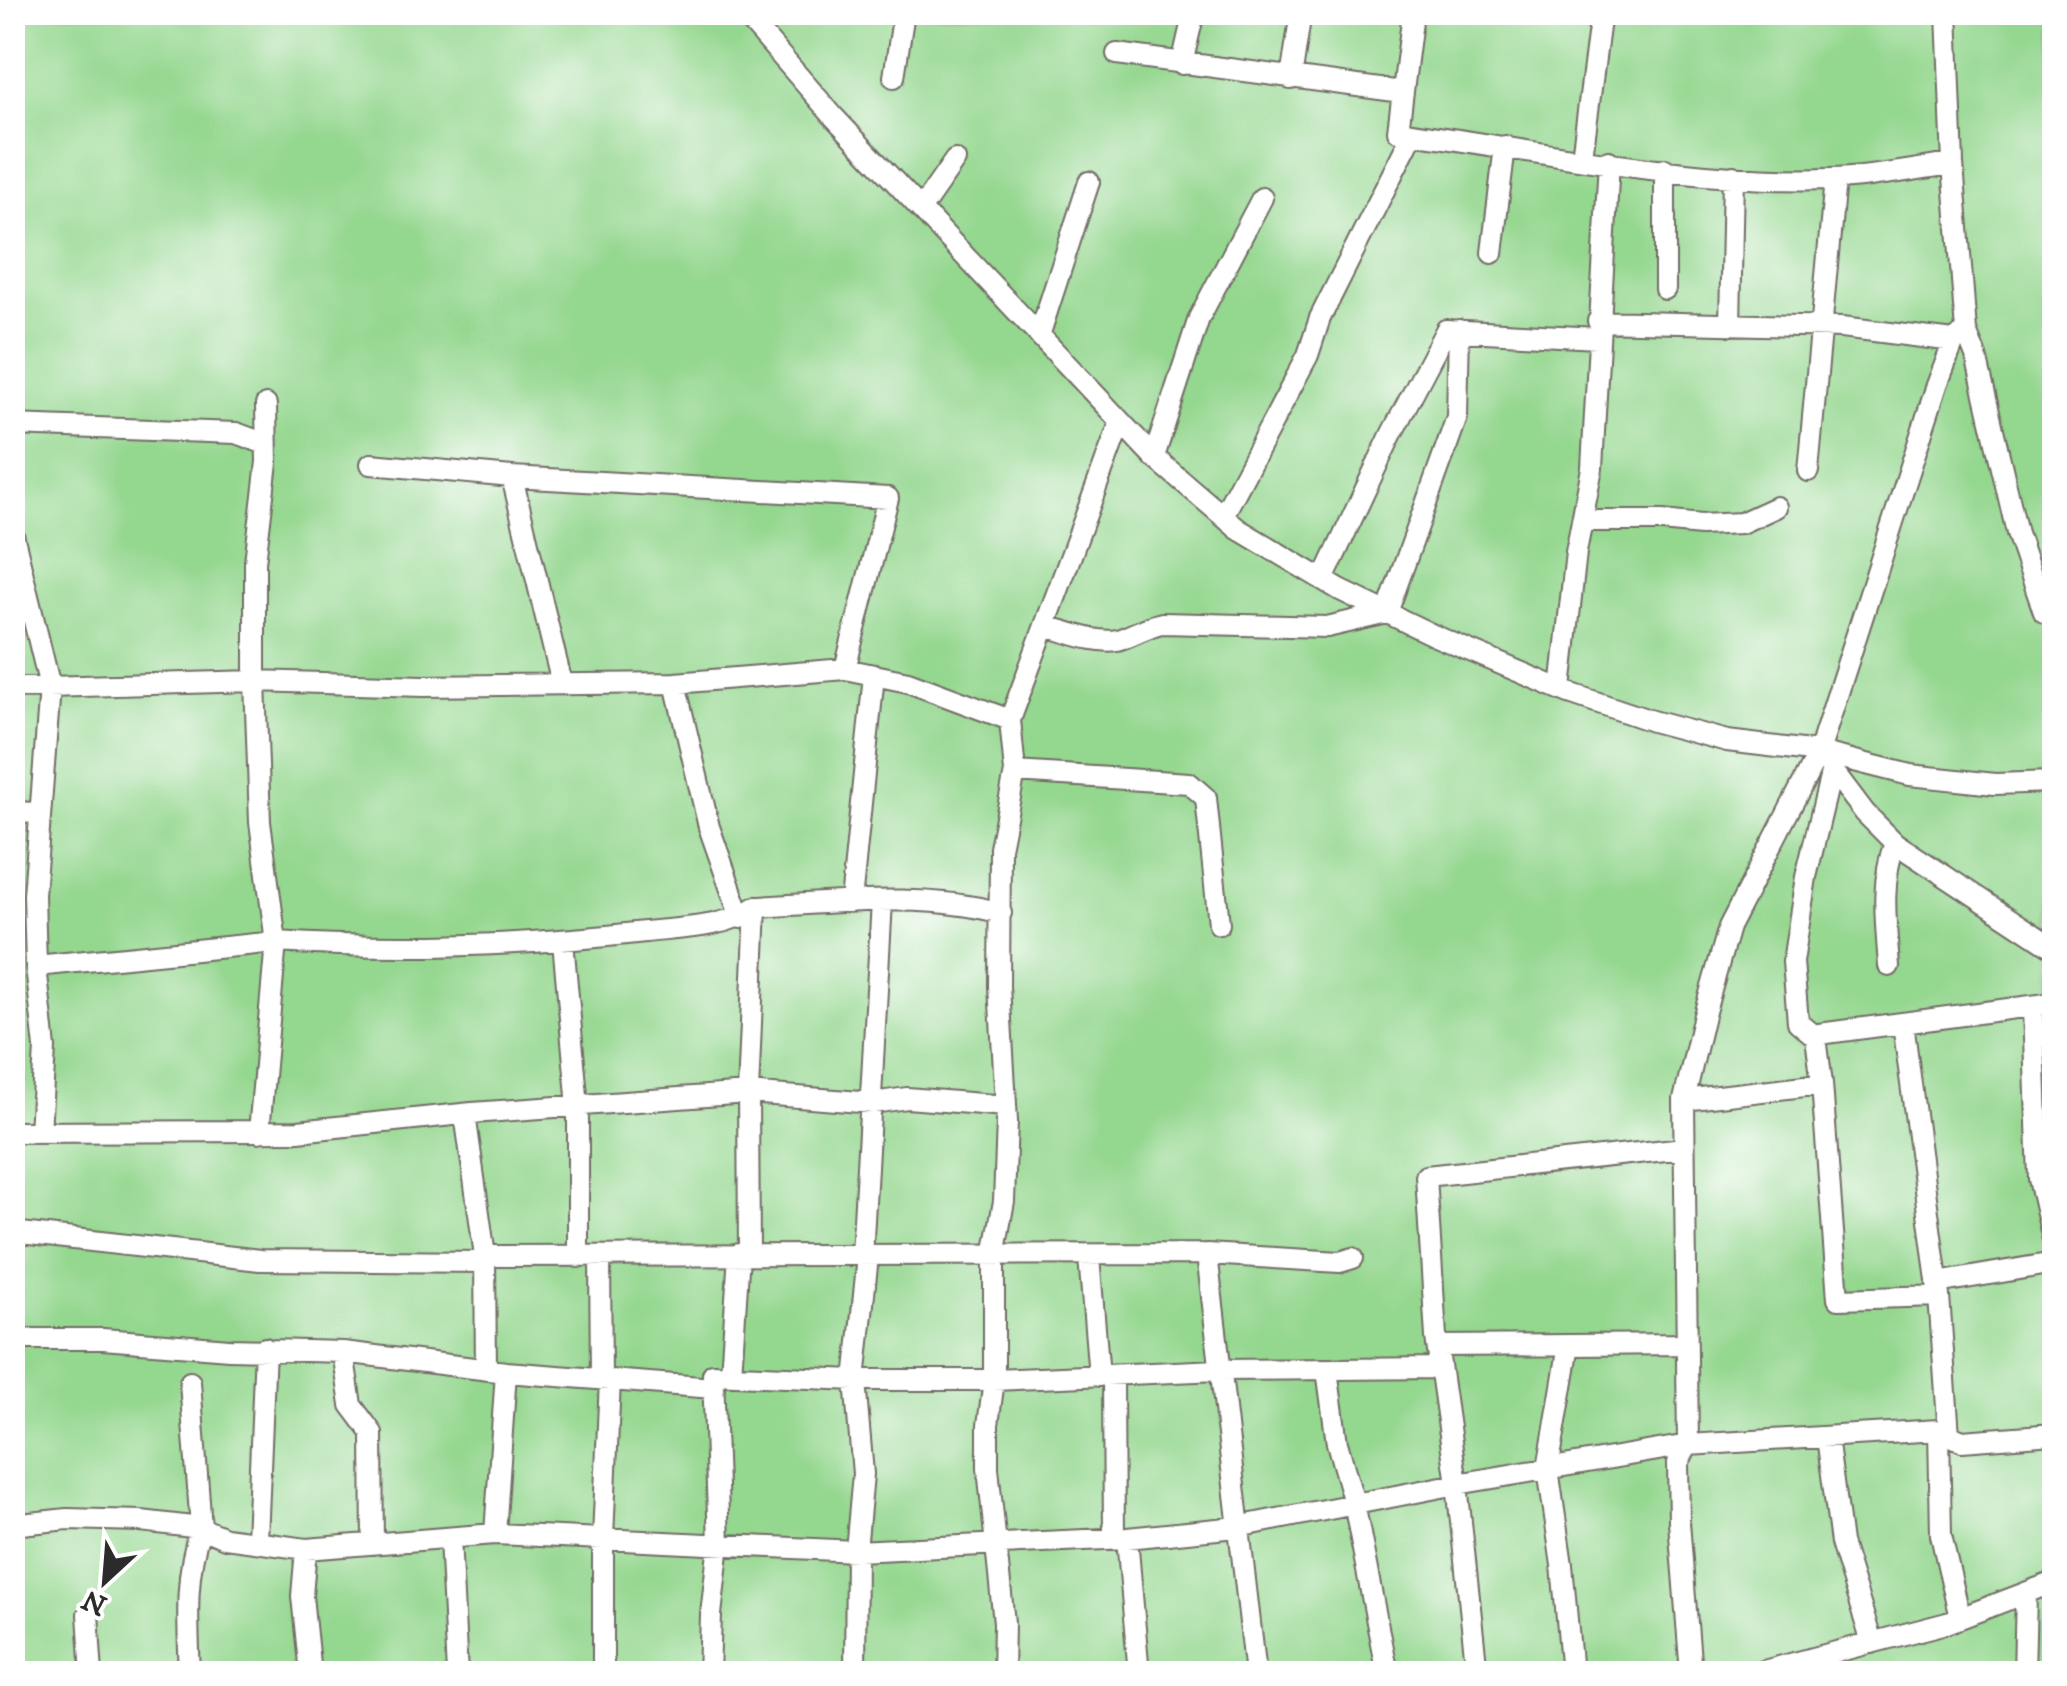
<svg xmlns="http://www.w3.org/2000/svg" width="2067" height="1686" font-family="'IM FELL DW Pica',serif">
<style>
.grass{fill:#94d78f;stroke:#60815d;stroke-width:2.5}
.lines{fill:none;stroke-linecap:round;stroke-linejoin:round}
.minor-casing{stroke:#726d66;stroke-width:24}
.minor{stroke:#fff;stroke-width:20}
</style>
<rect width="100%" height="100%" fill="#fff"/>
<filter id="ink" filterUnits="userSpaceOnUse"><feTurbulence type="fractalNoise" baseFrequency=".01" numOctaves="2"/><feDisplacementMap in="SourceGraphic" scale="20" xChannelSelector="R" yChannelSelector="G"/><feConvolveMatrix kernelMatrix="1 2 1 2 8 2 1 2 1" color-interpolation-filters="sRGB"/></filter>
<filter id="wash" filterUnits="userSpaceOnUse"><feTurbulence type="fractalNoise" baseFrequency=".0048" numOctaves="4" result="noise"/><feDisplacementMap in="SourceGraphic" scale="40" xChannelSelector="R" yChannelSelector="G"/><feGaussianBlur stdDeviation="2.25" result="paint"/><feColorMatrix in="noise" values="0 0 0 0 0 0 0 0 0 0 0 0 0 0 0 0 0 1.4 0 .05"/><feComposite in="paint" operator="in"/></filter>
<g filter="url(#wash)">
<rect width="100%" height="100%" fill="#f5e8d3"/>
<path class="grass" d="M13 13H2054V1673H13Z"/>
</g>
<g filter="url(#ink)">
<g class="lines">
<g class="minor-casing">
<path id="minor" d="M743 12 834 117 1154 457 1238 529 1340 590 1433 635 1569 693 1652 721 1727 741 1819 752 1910 775 1995 784 2054 782
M1413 12 1398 131C1541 151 1687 184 1832 179 1872 178 1913 169 1953 164
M1117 54 1402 92
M1182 64 1194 12
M894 77 904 12
M1291 79 1301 12
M1582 157 1601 12
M921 209 955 160
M1492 253 1505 146
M1665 289V169
M1598 321 1842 327 1954 341
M1730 325 1733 176
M1966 331 1976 356 2017 533 2044 612 2054 611
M1040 333 1089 182
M266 405 267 462 255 562V681L260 822 276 942C399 950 523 946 645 932 682 928 726 928 756 907 837 903 922 892 1001 913
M12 425 236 433 266 444
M1154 457 1199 318 1262 198
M371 464 512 477
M1808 471 1835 179
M1223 516 1308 355 1320 318 1413 133
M1582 521H1662L1701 525 1741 523 1776 507
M12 530 50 687 34 895 36 966 45 1048 40 1132
M1323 580 1391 435 1446 330 1597 338
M1045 626C1066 631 1095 644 1117 640 1127 638 1147 626 1162 623L1327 627 1387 613 1457 417 1459 330
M675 683 709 827 741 918
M562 684 512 477 888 498 845 669
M12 688 255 681 423 686 675 683 845 669 908 682 1010 720 1120 423
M1561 689 1576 552 1592 468 1609 161
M1819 752 1865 813 1895 843 2054 948
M1015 772 1189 783 1206 798 1219 924
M12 812 39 813
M851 902 874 675
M563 941 578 1107V1257
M36 966 276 942 259 1132
M1889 966C1886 925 1880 881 1895 843
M2033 1008 2039 1179 2054 1244
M1903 1023 1939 1296 1949 1435
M1816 1037 1798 1022 1793 962 1806 877 1832 769
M1822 1084 1838 1299 1939 1296
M1684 1100 1822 1084 1816 1037 1819 1034 2054 1003
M465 1114 485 1256 486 1369
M12 1132 298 1131 472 1113 748 1093 873 1103 907 1098 1006 1106
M12 1232 260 1260 485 1262
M749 1254 748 1093 756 907
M1207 1254 1340 1262 1353 1258
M485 1256 1207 1254 1256 1674
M862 1256 882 901
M600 1257 601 1379
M1089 1257 1099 1376
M1937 1283 2054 1263
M12 1339H103L229 1349 343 1352 506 1372 610 1380 603 1538V1674
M1569 1345 1548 1469 1562 1565 1572 1674
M1437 1346 1686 1344
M343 1352 351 1405 372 1433 373 1544
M1327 1370 1337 1443 1354 1503 1387 1674
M731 1374 739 1254
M1113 1376 1114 1538
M610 1380 714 1388
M190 1382 201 1528C184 1573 188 1626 190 1674
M1939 1430 1941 1535 1960 1618
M1827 1437 1841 1543 1872 1643
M12 1525 67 1519 141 1521 201 1528 225 1538 306 1549 495 1534 856 1551 1127 1538 1237 1527 1457 1484 1688 1445 1939 1430 1962 1441 2054 1434
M495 1534 506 1372
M450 1538 457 1674
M1127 1538 1139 1674
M257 1540 265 1348
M306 1549 302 1596 310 1674
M88 1614 92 1674
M709 1674 711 1615 719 1543 713 1374 855 1380H994L1219 1370 1440 1368
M855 1674 856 1551 863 1474 855 1380 868 1256
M1003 1674 1004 1623 988 1468V1425L994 1380V1256L1004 1201 1007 1121 999 986 1000 848 1015 772 1010 720
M1477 1674 1457 1484 1436 1337 1426 1176 1684 1148
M1691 1674 1679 1522 1678 1463 1688 1445 1684 1100 1704 1015 1729 927 1819 752 1937 385 1954 341 1966 331 1953 164 1947 12
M1752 1674 1947 1623 2054 1582
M2024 1674 2026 1594"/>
</g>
<use href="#minor" class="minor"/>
</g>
</g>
<rect width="2067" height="1686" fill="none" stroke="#fff" stroke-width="50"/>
<g transform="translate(105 1581) rotate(206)" stroke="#ffffff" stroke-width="8" paint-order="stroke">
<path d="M0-8L18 38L0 25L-18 38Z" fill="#2b2b2b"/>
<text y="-15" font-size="28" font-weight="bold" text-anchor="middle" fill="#2b2b2b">N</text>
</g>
</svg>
